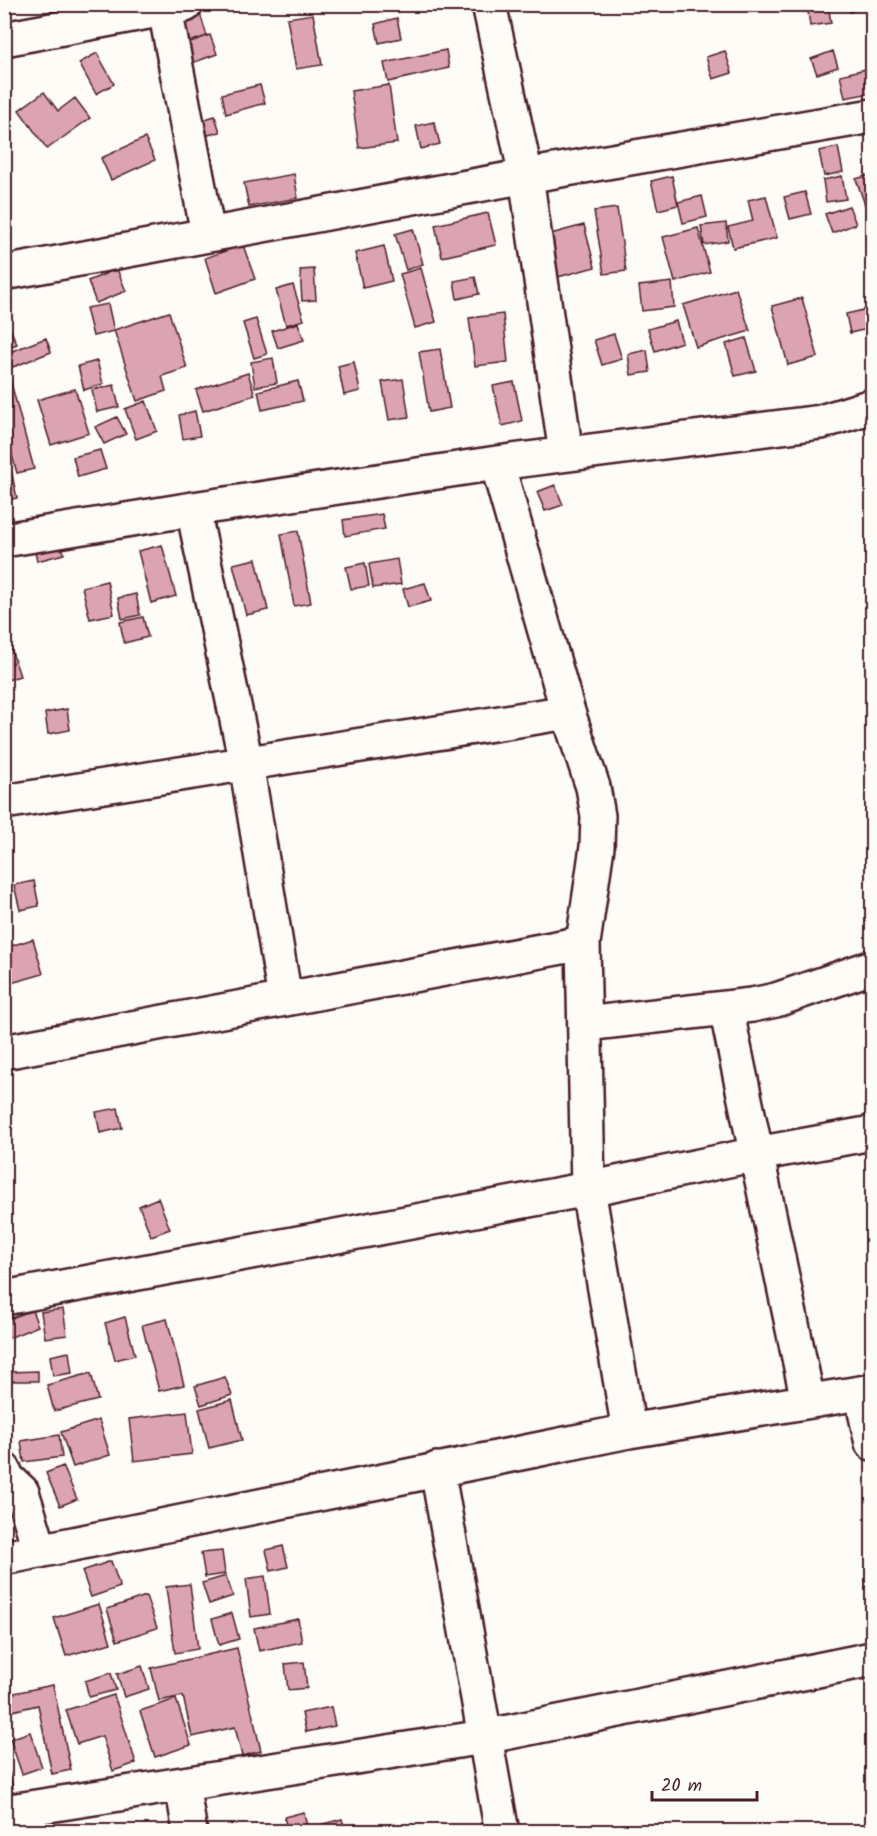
<svg xmlns="http://www.w3.org/2000/svg" width="877" height="1836" font-family="Kalam,sans-serif">
<style>
.building{fill:#dba3b3;stroke:#4a1f2b;stroke-width:1.5}
.lines{fill:none;stroke-linecap:round;stroke-linejoin:round}
.minor-casing{stroke:#4a1f2b;stroke-width:38}
.minor{stroke:#fdfcf7;stroke-width:33}
</style>
<rect width="100%" height="100%" fill="#fdfcf7"/>
<filter id="ink" filterUnits="userSpaceOnUse"><feTurbulence type="fractalNoise" baseFrequency=".0167" numOctaves="2"/><feDisplacementMap in="SourceGraphic" scale="12" xChannelSelector="R" yChannelSelector="G"/><feConvolveMatrix kernelMatrix="1 2 1 2 8 2 1 2 1" color-interpolation-filters="sRGB"/></filter>
<g filter="url(#ink)">
<path class="building" d="M4 4H22L5 10Z
M394 4H414V6L396 11Z
M423 4H441L425 10Z
M807 4H828L831 23 810 26Z
M848 4H866L867 6 850 12Z
M198 7 207 36 168 49 159 20Z
M313 14 322 65 296 69 287 18Z
M397 18 401 38 379 43 375 24Z
M210 35 217 54 192 63 185 44Z
M446 50 449 68 388 82 384 63Z
M725 51 732 73 713 79 706 57Z
M833 51 838 67 817 74 811 59Z
M97 53 114 84 96 94 79 63Z
M866 69 871 93 845 98 840 75Z
M260 85 265 103 226 114 222 94Z
M389 85 397 143 359 148 351 91Z
M44 92 58 111 75 98 90 118 47 149 19 110Z
M215 116 220 132 189 140 185 125Z
M434 122 440 144 421 149 416 126Z
M145 138 155 160 111 180 101 158Z
M838 147 843 172 824 176 819 151Z
M294 174 298 198 249 207 244 183Z
M872 174V225L856 179Z
M672 176 678 205 658 210 651 181Z
M842 176 846 199 826 202 823 180Z
M805 192 811 214 790 219 784 197Z
M702 196 707 217 683 223 678 202Z
M766 196 777 238 733 248 728 227 753 221 748 200Z
M849 206 856 224 832 233 825 214Z
M617 208 626 271 604 274 594 211Z
M488 213 496 245 442 257 435 225Z
M726 223 728 241 704 245 701 226Z
M584 225 595 267 543 281 532 239Z
M698 228 710 272 675 282 663 237Z
M413 229 423 264 406 270 395 234Z
M243 245 255 279 216 293 205 258Z
M384 246 392 281 363 288 355 253Z
M421 268 436 322 415 328 400 274Z
M117 269 126 291 96 303 88 281Z
M314 269 316 300 302 301 300 270Z
M475 277 479 294 457 299 454 281Z
M672 282 674 307 642 311 639 286Z
M293 285 304 320 286 325 276 290Z
M736 289 750 331 696 347 683 305Z
M802 298 818 357 788 365 772 306Z
M108 304 114 331 93 336 86 308Z
M868 309 872 328 850 333 846 314Z
M169 312 187 368 162 376 166 391 137 401 114 330Z
M503 314 508 362 475 366 469 318Z
M256 319 267 354 254 358 243 323Z
M676 321 682 342 655 351 648 329Z
M7 322 17 344 4 349V323Z
M298 323 304 340 278 348 272 331Z
M614 334 622 359 602 365 594 340Z
M46 338 51 352 13 367 7 353Z
M746 338 756 371 735 376 726 344Z
M440 349 450 408 429 412 419 352Z
M647 350 650 372 631 375 628 354Z
M273 358 277 383 255 387 251 362Z
M97 361 103 384 84 390 78 366Z
M354 362 360 391 344 395 338 366Z
M248 373 255 395 203 411 196 390Z
M10 379 34 469 17 473 10 448 4 450V380Z
M403 379 409 417 389 420 382 382Z
M298 381 303 401 262 410 258 391Z
M514 382 522 421 502 426 493 386Z
M114 385 119 407 97 412 92 390Z
M75 389 89 433 51 445 37 400Z
M146 401 157 431 136 439 125 409Z
M195 411 200 436 183 439 179 415Z
M117 417 126 434 104 444 95 427Z
M100 450 106 469 78 477 73 457Z
M8 455 17 498 4 501V456Z
M555 485 563 505 545 511 537 492Z
M382 514 385 529 345 536 343 520Z
M298 531 311 603 294 606 281 534Z
M61 541 64 554 37 561 34 548Z
M162 545 176 596 151 603 138 551Z
M256 559 268 610 246 615 233 564Z
M397 559 401 584 373 588 369 564Z
M365 563 369 586 351 589 346 567Z
M107 581 114 614 90 619 82 587Z
M425 583 431 601 408 607 403 589Z
M136 594 140 615 122 619 118 598Z
M143 617 148 637 124 643 120 622Z
M4 628 20 676 4 681Z
M67 709 70 730 48 734 45 713Z
M34 881 39 906 20 910 14 885Z
M33 939 43 974 4 985V948Z
M118 1108 122 1128 100 1133 96 1112Z
M158 1198 170 1229 151 1236 139 1206Z
M63 1309 67 1335 45 1338 41 1312Z
M32 1310 38 1326 4 1340V1321Z
M125 1317 135 1355 115 1360 105 1323Z
M167 1319 184 1385 159 1391 142 1325Z
M69 1352 72 1373 53 1376 50 1356Z
M38 1371V1381H8V1372Z
M91 1373 98 1400 54 1411 47 1385Z
M225 1377 232 1395 201 1405 195 1386Z
M232 1400 242 1440 209 1448 199 1409Z
M187 1412 192 1454 134 1461 129 1419Z
M99 1420 110 1455 73 1467 61 1432Z
M59 1435 62 1457 24 1462 21 1441Z
M63 1466 77 1499 60 1506 46 1473Z
M283 1546 288 1567 271 1571 266 1550Z
M222 1551 225 1574 205 1577 201 1553Z
M111 1561 120 1587 91 1597 82 1571Z
M226 1576 233 1596 209 1604 202 1583Z
M265 1576 270 1614 251 1617 246 1579Z
M190 1584 198 1649 175 1653 166 1587Z
M146 1596 157 1628 117 1641 107 1609Z
M99 1604 111 1643 66 1656 54 1618Z
M232 1613 239 1639 219 1645 212 1619Z
M298 1619 302 1642 259 1651 254 1628Z
M237 1648 261 1751 242 1756 235 1727 192 1737 183 1696 159 1701 151 1668Z
M304 1662 307 1688 288 1690 285 1664Z
M142 1666 149 1689 124 1697 117 1674Z
M111 1673 116 1690 89 1697 85 1681Z
M53 1685 71 1770 52 1774 38 1705 4 1713V1695Z
M114 1695 136 1763 113 1771 102 1736 77 1744 66 1710Z
M176 1699 191 1745 155 1757 140 1711Z
M331 1707 335 1726 306 1732 302 1713Z
M30 1732 42 1767 22 1774 10 1739Z
M4 1753 13 1788 4 1791Z
M304 1812 308 1832H288L284 1817Z
M342 1819 346 1832H322L320 1825Z"/>
<g class="lines">
<g class="minor-casing">
<path id="minor" d="M164 4 208 234
M489 4 526 176 566 454
M4 39 185 5
M4 273 526 176 872 116
M497 463 568 712 593 787 598 816 597 847 583 943 588 1189 629 1431
M193 509 246 763 285 999
M4 540 193 509 497 463 821 422 872 406
M4 802 568 712
M726 1008 808 1401
M585 1024 752 1005 776 1000 872 967
M4 1052 583 943
M4 1298 588 1189 757 1154 872 1133
M861 1393 872 1443
M437 1469 502 1832
M4 1470 7 1478 22 1492 40 1551
M4 1558 629 1431 872 1391
M182 1784 190 1832
M4 1812 484 1737 872 1659"/>
</g>
<use href="#minor" class="minor"/>
</g>
</g>
<rect width="877" height="1836" fill="none" stroke="#fdfcf7" stroke-width="24"/>
<rect x="12" y="12" width="853" height="1812" fill="none" stroke="#4a1f2b" stroke-width="2" filter="url(#ink)"/>
<path d="M652 1791v9h105v-9" fill="none" stroke="#4a1f2b" stroke-width="3"/>
<text x="661" y="1791" font-size="18" fill="#4a1f2b" stroke="#fdfcf7" stroke-width="4.5" paint-order="stroke">20 m</text>
</svg>
